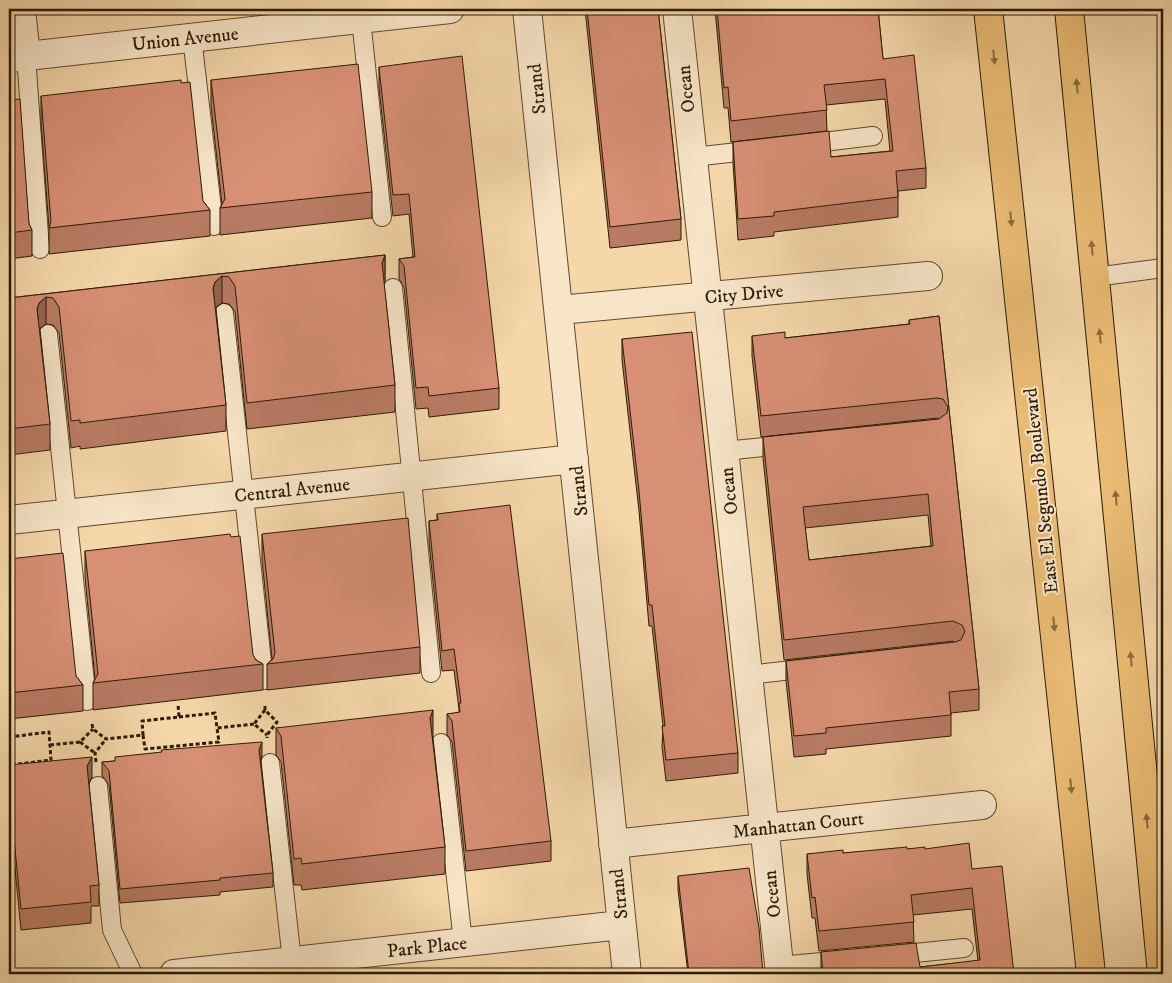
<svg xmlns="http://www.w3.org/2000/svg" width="1172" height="983" font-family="'IM FELL DW Pica',serif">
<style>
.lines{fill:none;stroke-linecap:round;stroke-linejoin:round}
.lane-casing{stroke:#5e4a2e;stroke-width:20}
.street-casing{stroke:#5e4a2e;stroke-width:30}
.primary-casing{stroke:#2b1b04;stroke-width:30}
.path{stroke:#2b1b04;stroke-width:3;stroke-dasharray:4 2.5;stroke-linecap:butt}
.lane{stroke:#f8e5c8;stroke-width:18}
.street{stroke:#f8e5c8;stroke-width:28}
.primary{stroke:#eabc75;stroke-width:28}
.wall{fill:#b97b65;stroke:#2b1b04;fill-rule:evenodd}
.shaded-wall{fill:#966452;stroke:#2b1b04}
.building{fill:#d78f75;stroke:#2b1b04;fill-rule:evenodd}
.oneway{fill:#8a6c3c}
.labels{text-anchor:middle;stroke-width:4;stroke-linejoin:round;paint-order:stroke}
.street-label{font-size:19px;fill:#2b1b04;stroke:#f8e5c8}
</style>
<rect width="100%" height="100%" fill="#f5d7aa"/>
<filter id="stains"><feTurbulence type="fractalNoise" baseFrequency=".004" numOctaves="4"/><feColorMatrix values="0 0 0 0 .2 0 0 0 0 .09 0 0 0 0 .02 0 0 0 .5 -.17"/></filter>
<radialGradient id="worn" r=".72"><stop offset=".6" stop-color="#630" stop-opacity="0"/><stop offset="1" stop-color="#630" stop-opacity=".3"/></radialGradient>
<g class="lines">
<g class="lane-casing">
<path id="lane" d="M361 19 382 217
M192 37 214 226
M26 56 40 249
M807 144 873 136
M693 157 756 150
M1095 277 1163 268
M393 288 431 673
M224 313 264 680
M48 334 87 701
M724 451 785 445
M748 675 810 668
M441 743 463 942
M270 763 292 961
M98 786 112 930 133 974
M895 955 964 948
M779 966 844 960"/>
</g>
<g class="street-casing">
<path id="street" d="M21 9 26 56
M527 9 627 974
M677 9 780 974
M9 58 450 9
M559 310 928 276
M9 520 574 459
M613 844 982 805
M174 974 621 925"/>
</g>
<g class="primary-casing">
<path id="primary" d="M988 9 1091 974
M1069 9 1162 974"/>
</g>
<path class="path" d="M265 706V710L277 722 267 735V738
M265 710 254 724 267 735
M179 717 215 713 217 728 254 724
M92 724 93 729 106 739 143 735 142 721 179 717 178 704
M143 735 145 749 219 742 217 728
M9 737 49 732 51 760 9 765
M80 742 95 753
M50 745 80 742 93 729
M96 762 95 753 106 739"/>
<use href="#lane" class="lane"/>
<use href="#street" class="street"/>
<use href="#primary" class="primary"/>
</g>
<path class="wall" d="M60 9H76L60 11Z
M585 9H658L681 219V240L610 248Z
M715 9H878L883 59 926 168V188L898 191V217L774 232V236L738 240 733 163V142L831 157 890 151 885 99 826 105 827 131 731 142 728 108H724Z
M379 67 499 388V409L429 417 428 408 416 409 404 287 399 279V259L413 257 409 214 393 216 379 88Z
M211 80 372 192V218L220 235V208L222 204 211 106Z
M41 96 203 201 210 210V236L49 254V228L41 123Z
M9 100 29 224 32 230V256L9 259Z
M385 255V281L384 284 395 385V412L247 429 235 312 229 304 222 303 216 308 226 405V431L80 449V446L71 448 59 333 53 325 46 324 40 329 50 424V450L9 455V298Z
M939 316 979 689V710L951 713V736L826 749V754L794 757 786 681V661L954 642 953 641 784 660 763 458V437L939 419 937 418 761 437 752 356V336L785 338 909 324V320ZM928 515 931 546 809 560 805 528Z
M622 339 738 753V773L666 781 662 747 663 726 652 626H649L639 511 622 360Z
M437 514 551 841V861L466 871 452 742 447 735V714L459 713V709L454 670 442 671 429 542V521L437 520Z
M262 534 420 647V673L267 690V664L272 659 262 560Z
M85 551 253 655 256 660 263 664V690L93 710V683L95 679 85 577Z
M9 559 76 676 83 685V711L9 719Z
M276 728 433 736V738L445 847V874L302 890 301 885H294L281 762 276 755Z
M262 756 261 761 273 873V887L220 892V895L120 903 109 785 102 776V762L115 761Z
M9 765 92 777 89 784 99 885V906H91V923L21 930 9 808Z
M907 849H925L972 869 1014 974H821V952L920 967 978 961 972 909 913 915 914 942 819 951 815 918H812L807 874V854L843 853Z
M678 876 763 974H688L678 890Z"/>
<path class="shaded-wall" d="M385 255V281L382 289V263Z
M222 276V303L215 308 213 288 215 282Z
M46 297V324L39 329 37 309 39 303Z
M433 710V736L430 744V718Z
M262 742V756L259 764V750Z
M92 757V777L87 787V766Z"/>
<path class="building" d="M587 9H658L681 219 610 227Z
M717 9H878L883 59 914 55 926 168 896 171 898 197 774 212V216L738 219 733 142 829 131 831 157 893 151 885 79 824 85 827 110 731 121 728 87 724 88Z
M462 56 499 388 429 396 428 387 416 388 404 266 399 259 415 257 409 194 393 195 379 67Z
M358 64 372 192 220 208 225 199 211 80Z
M181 80V83L190 82 203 201 210 210 49 228 51 222 41 96Z
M20 99 29 224 32 230 9 233V100Z
M385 255 382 263 395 385 247 403 235 286 229 277 222 276 215 282 213 288 226 405 80 423V420L71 421 59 307 53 298 46 297 39 303 37 309 50 424 9 429V298Z
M939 316 979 689 949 692 951 715 826 728V733L794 736 786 661 955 642 961 640 965 631 962 625 953 621 784 640 763 437 939 419 947 413 948 407 943 399 937 398 761 416 752 336 785 332V338L910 324 909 320ZM928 494 933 546 809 560 803 507Z
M692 332 738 753 666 760 662 726H665L652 605H649L639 491 622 339Z
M510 505 551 841 466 851 452 721 447 714 460 712 459 703H461L454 649 442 651 429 521 438 520 437 514Z
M408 518 420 647 267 664 273 659 275 653 262 534Z
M230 534 231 537 240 536 253 655 256 660 263 664 93 683 98 674 85 551Z
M63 553 76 676 83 685 9 693V559Z
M433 710 430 718 445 847 302 864 301 858 294 859 281 736 276 728Z
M262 742 259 750 273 873 220 878V880L120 889 109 771 102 762 115 761V757L162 752 161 750Z
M92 757 87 766 99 885 90 886 91 902 21 909 9 788V765Z
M969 843 972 869 1002 866 1014 974H823L821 952 916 943 920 967 980 960 972 888 911 895 914 922 819 931 815 897 812 898 807 854 843 850V853L907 847V849L925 847V849Z
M749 868 759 928 763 974H689L678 876Z"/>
<defs><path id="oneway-solid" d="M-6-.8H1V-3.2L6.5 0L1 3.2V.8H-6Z" transform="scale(1.25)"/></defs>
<g class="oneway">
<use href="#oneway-solid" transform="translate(994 57) rotate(84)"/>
<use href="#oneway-solid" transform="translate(1077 86) rotate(-95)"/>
<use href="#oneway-solid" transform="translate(1011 219) rotate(84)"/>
<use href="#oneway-solid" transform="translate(1092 248) rotate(-95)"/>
<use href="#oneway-solid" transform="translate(1100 336) rotate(-96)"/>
<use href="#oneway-solid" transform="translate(1116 498) rotate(-95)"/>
<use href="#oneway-solid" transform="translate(1054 624) rotate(84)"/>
<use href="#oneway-solid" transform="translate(1131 659) rotate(-95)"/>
<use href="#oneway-solid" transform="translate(1071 786) rotate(84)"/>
<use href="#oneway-solid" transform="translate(1147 821) rotate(-95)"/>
</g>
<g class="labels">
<g class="street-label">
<text transform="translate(185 38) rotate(-6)" y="7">Union Avenue</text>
<text transform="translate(536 89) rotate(-96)" y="7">Strand</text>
<text transform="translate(685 89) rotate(-96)" y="7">Ocean</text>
<text transform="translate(744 293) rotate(-5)" y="7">City Drive</text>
<text transform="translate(292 489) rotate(-6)" y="7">Central Avenue</text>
<text transform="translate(578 491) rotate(-96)" y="7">Strand</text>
<text transform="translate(728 491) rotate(-96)" y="7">Ocean</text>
<text transform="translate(1040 491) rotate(-96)" y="7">East El Segundo Boulevard</text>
<text transform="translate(798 824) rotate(-6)" y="7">Manhattan Court</text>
<text transform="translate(618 894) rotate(-96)" y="7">Strand</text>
<text transform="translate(771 894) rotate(-96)" y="7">Ocean</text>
<text transform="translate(427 946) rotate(-6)" y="7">Park Place</text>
</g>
</g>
<rect width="1172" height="983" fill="none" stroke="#f5d7aa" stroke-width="30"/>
<rect x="10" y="10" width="1152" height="963" fill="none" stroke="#2b1b04" stroke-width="2.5"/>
<rect x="15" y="15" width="1142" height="953" fill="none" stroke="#2b1b04"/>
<rect width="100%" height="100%" filter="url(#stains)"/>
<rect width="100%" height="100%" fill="url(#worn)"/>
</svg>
